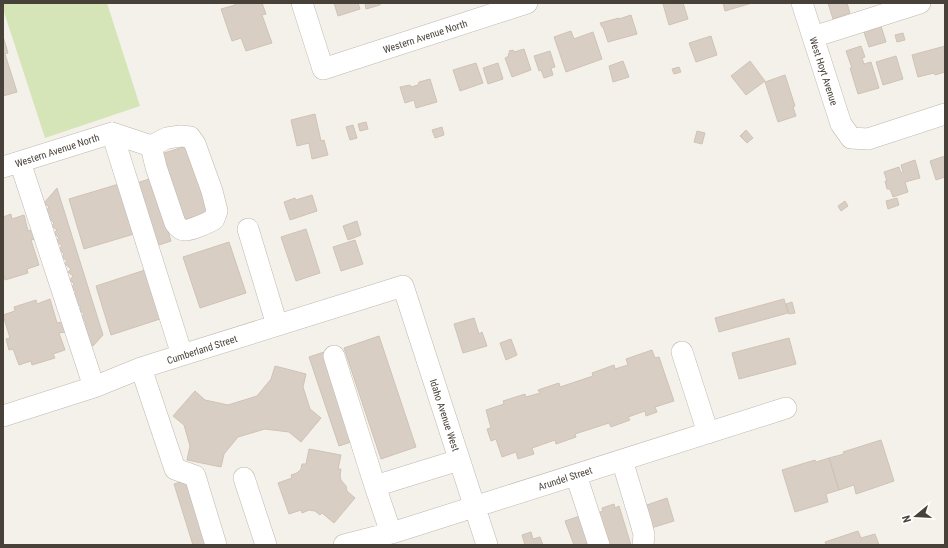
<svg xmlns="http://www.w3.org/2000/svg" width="948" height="548" font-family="'Roboto Condensed',sans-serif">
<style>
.green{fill:#d5e5b7}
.building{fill:#d8cec4;stroke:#cfc3b5}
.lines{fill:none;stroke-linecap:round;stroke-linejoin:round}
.minor-casing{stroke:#bfb7ae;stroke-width:22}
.minor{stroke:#fff;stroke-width:21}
.labels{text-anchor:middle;stroke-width:3;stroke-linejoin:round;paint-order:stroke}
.street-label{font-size:10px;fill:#484139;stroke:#fff}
</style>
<rect width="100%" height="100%" fill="#f4f1eb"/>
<path class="green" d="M3 3H107L140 106 45 138 3 9Z"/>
<path class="building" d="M234 3H262L266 14 262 15 272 43 246 51 241 38 232 41 221 9 235 5Z
M334 3H358L360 9 338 16Z
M365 3H380V5L366 9Z
M666 3H683L688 19 669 25 663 4Z
M723 3H752L725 11Z
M828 3H847L850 13 833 19Z
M631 15 637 34 608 42 603 27H602L600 23 619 18V19Z
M881 26 886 42 869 47 864 32Z
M571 31 574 39 593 32 602 59 566 72 554 37Z
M903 33 905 40 897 42 895 35Z
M3 36 8 53 5 54 17 92 3 96Z
M711 36 717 55 696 62 689 43Z
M861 46 865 57 862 58 864 64 871 62 879 88 858 94 850 68H852L846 51Z
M945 46V72L935 75 934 73 918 77 912 55Z
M524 49 531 70 512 77 505 58 509 56 508 54 510 53 509 51 513 50 514 52Z
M550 51 555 67 551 68 553 75 544 78 541 70 539 71 534 56Z
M896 56 903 79 883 85 876 62Z
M623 61 629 77 613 82 609 66Z
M750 61 765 81 746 95 731 76Z
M476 63 483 83 460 91 453 70Z
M498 63 503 79 488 84 483 68Z
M679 67 681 72 674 74 672 69Z
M785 75 795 106 793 107 796 116 778 122 765 82Z
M430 79 437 102 416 108 414 100 405 103 400 87 410 85 411 87 418 85 419 82Z
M315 114 321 141 324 140 328 155 312 159 309 143 297 146 291 120Z
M366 122 368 129 360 131 358 124Z
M353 125 357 138 350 140 346 127Z
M442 127 444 135 435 138 432 130Z
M746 130 753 138 747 143 740 136Z
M697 131 705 133 702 144 694 142Z
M190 145 211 214 182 223 161 154Z
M945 156V177L936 180 930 161Z
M915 160 920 178 905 182 908 192 893 197 890 189H887L885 181H887L884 172 899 167 901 173 903 172 901 165Z
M152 178 171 241 156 246 137 183Z
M119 184 134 234 84 249 69 199Z
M57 188 103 335 93 346 87 341 89 338 84 333 87 329 83 326 86 322 80 318 84 314 79 310 81 307 76 303 78 299 73 295 76 291 71 288 74 284 70 280 73 276 68 272 71 269 65 264 67 261 62 257 64 254 59 249 62 246 56 241 59 238 54 233 57 230 52 226 54 223 48 217 51 215 46 211 49 207 44 203Z
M312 195 317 211 290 220 284 202 295 198 296 200Z
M897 198 899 205 888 209 886 201Z
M845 201 848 206 841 211 838 206Z
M11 214 12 219 24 215 28 231 33 229 36 239 31 240 39 265 27 269 28 273 5 280 4 275 3 276V217Z
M357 221 361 235 348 240 343 226Z
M306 229 320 273 296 281 281 237Z
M355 240 363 264 341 271 333 247Z
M229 242 246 293 200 308 183 257Z
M145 270 160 319 111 335 96 286Z
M50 299 57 323 62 322 65 332 59 333 65 350 53 354 55 358 32 365 31 361 19 365 13 349 9 350 6 339 10 338 3 315 15 311 14 307 36 300 37 304Z
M784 299 788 313 719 332 715 318Z
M792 302 795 313 789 314 786 304Z
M474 318 479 334 482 332 487 346 463 353 454 324Z
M379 336 416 447 381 459 344 348Z
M789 338 796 364 739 379 732 353Z
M511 339 517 355 506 360 500 343Z
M652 350 655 358 659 357 674 401 655 407 657 412 646 416 645 411 628 417 630 420 611 427 609 423 575 434 576 437 556 444 555 440 532 448 534 454 518 459 516 452 502 457 496 439 491 441 487 429 491 428 486 410 504 404 503 401 525 394 526 397 540 393 538 390 559 383 560 387 593 376 592 373 614 365 615 369 628 365 626 359Z
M324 352 354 441 339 446 309 357Z
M275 366 306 374 303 387 310 409 321 418 301 442 289 432 265 429 238 437 224 454 221 467 187 460 190 446 184 425 173 416 195 391 205 400 228 405 257 396 271 379Z
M881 440 894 481 856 494 854 485 839 490 829 458 844 454 843 452Z
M309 449 341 455 338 469H341L340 476 341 480 346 486 347 491 355 498 334 523 322 513 320 515 315 511 309 510 302 513 301 510 289 514 278 483 292 478 291 475 297 473 301 469 302 464H306Z
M829 458 839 490 826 494 828 502 795 512 782 470 815 460 816 462Z
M187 480 208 545H193L174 484Z
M667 498 674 521 651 528 644 506Z
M614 504 615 508 619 506 631 545H605L595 514 603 511 602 508Z
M583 515 592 542 582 545H574L565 521Z
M858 531 861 538 875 534 879 545H826L825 542Z
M531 532 533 539 540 537 543 545H525L522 535Z"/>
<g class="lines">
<g class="minor-casing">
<path id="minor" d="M302 3 323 69 527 3
M802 3 841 124 851 138 868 139 945 114
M813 37 920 3
M112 133 151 146 156 167 175 223C177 226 180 230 184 230 190 231 210 222 214 219L217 211 212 191 195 144 190 137 181 136 167 138 151 146
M112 133 182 355
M20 162 94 387
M3 167 112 133
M248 229 277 325
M682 352 708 433
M334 356 375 486 391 533
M141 368 175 469 195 476 216 545
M3 416 94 387 141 368 182 355 403 286 487 545
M622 460 641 523 644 535 643 545
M576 475 599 545
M244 478 266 545
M375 486 459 460
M344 545 395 532 786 408"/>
</g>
<use href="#minor" class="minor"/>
</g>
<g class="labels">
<g class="street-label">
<text transform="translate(425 36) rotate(-18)" y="4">Western Avenue North</text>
<text transform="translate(824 71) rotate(72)" y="4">West Hoyt Avenue</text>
<text transform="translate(57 150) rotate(-18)" y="4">Western Avenue North</text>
<text transform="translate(202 349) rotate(-18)" y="4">Cumberland Street</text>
<text transform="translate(445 415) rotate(72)" y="4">Idaho Avenue West</text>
<text transform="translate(565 478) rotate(-18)" y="4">Arundel Street</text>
</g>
</g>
<rect width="948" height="548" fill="none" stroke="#484139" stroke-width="8"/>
<g transform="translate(916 516) rotate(252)" stroke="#ffffff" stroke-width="3" paint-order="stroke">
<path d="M0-3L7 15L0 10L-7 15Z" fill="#484139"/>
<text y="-6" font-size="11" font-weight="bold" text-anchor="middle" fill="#484139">N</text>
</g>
</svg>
